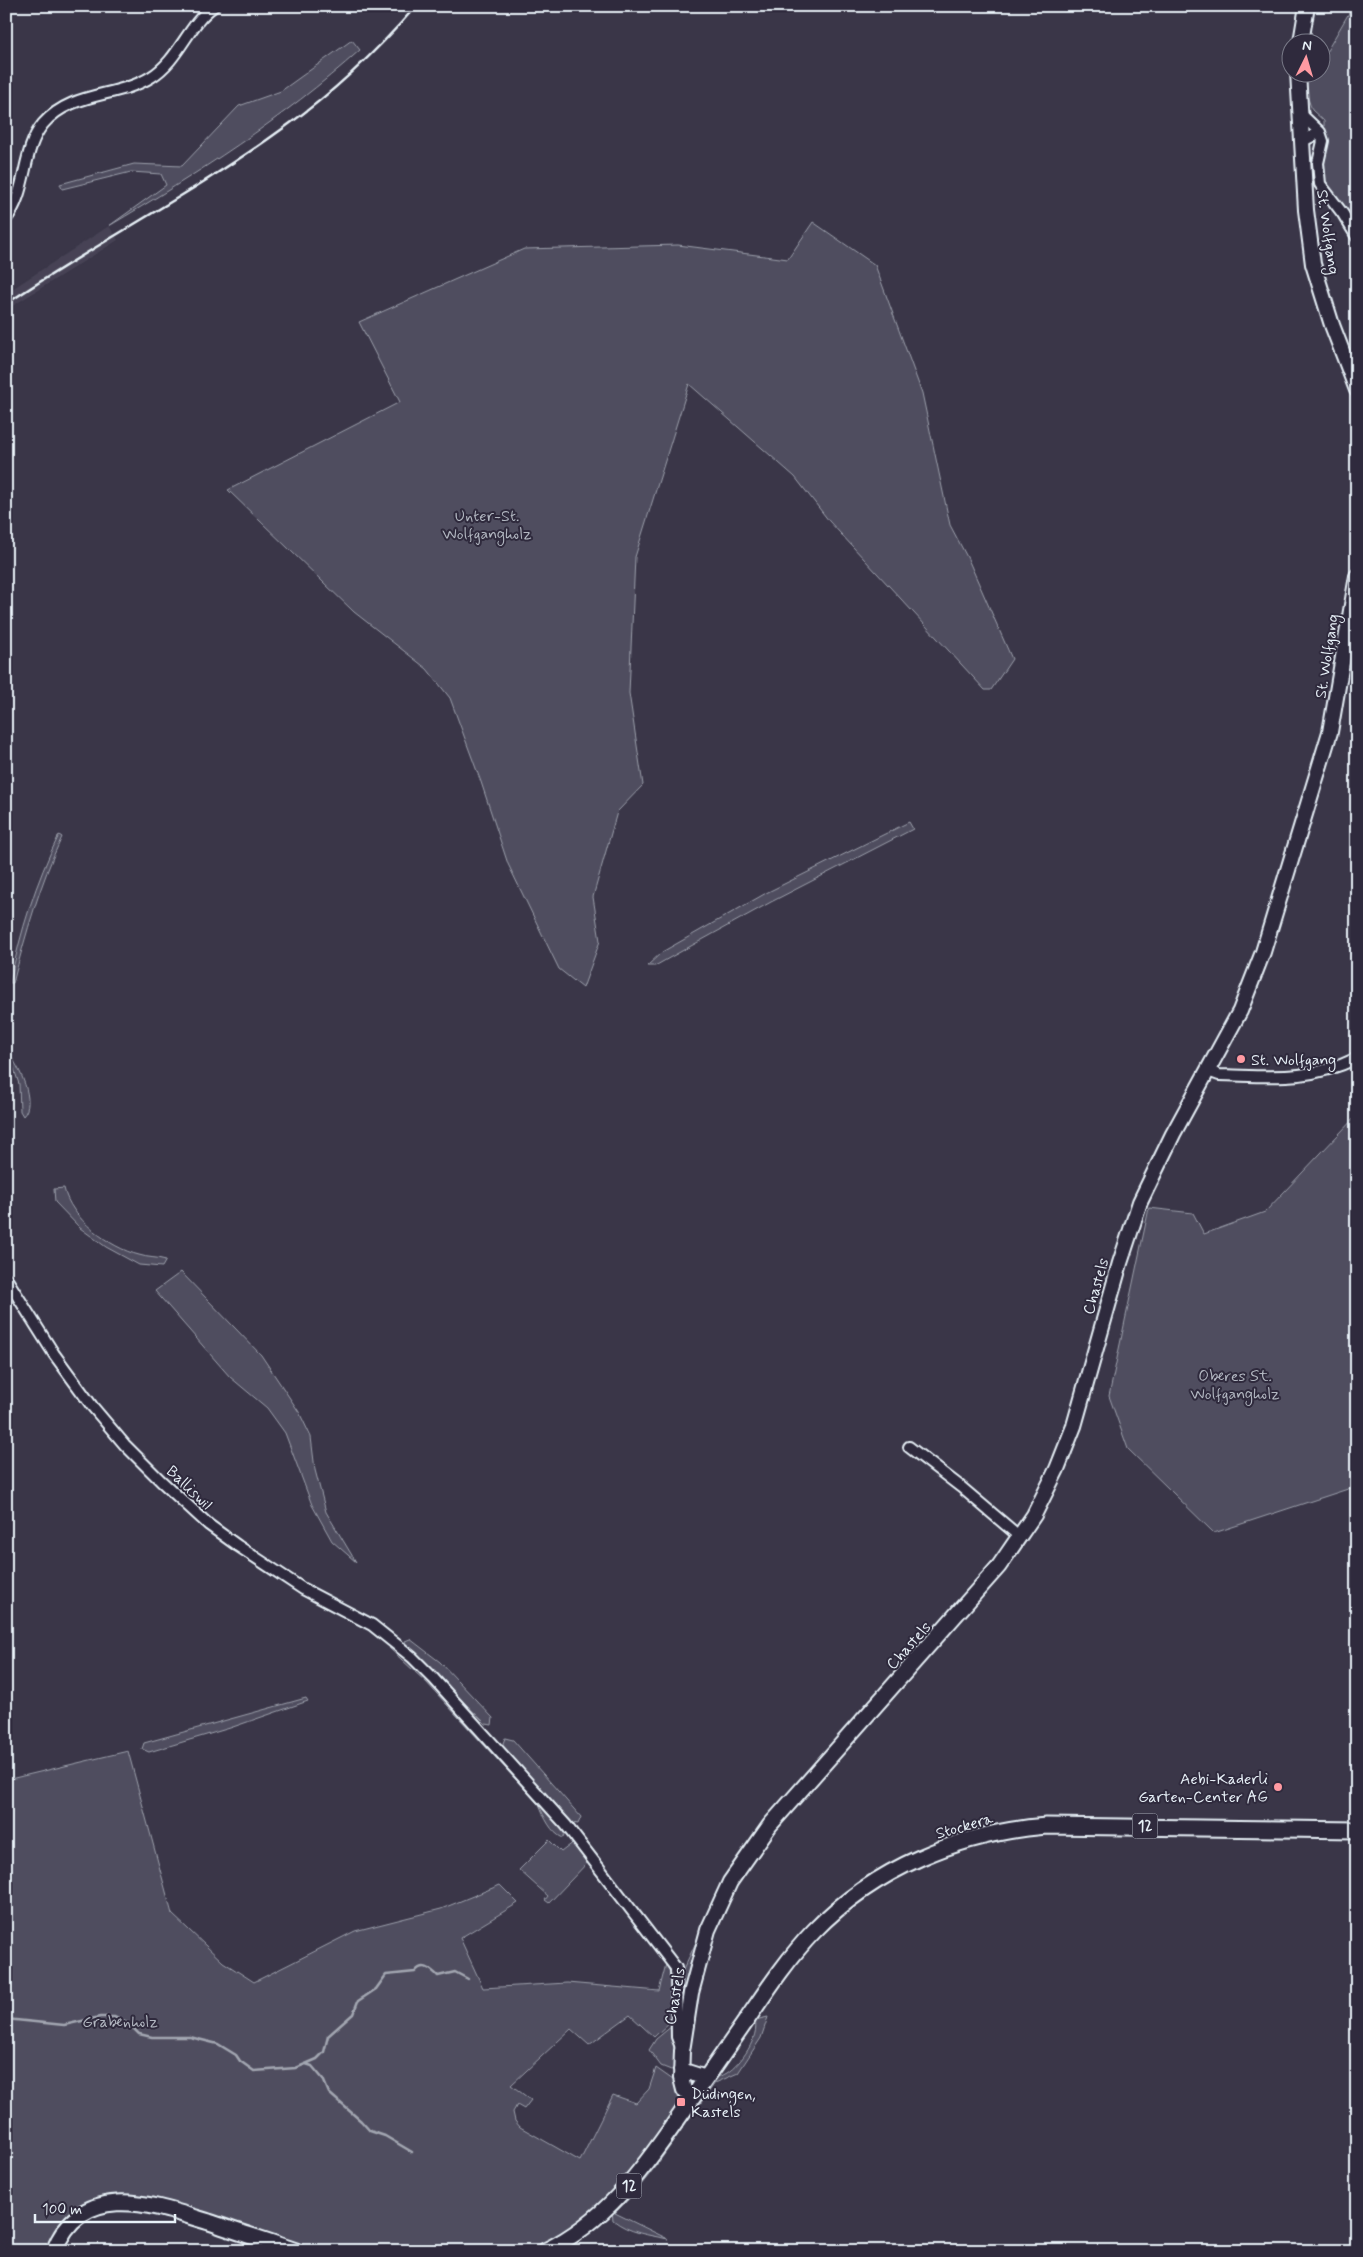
<svg xmlns="http://www.w3.org/2000/svg" width="1363" height="2257" font-family="Mynerve,sans-serif">
<style>
.built{fill:#464354}
.green{fill:#504e5f;stroke:#9ca0ac}
.lines{fill:none;stroke-linecap:round;stroke-linejoin:round}
.stream{stroke:#a2a6b1;stroke-width:2.5}
.street-casing{stroke:#e8f1f8;stroke-width:14}
.secondary-casing{stroke:#e8f1f8;stroke-width:18}
.primary-casing{stroke:#e8f1f8;stroke-width:19}
.street{stroke:#2f2a3d;stroke-width:10}
.secondary{stroke:#2f2a3d;stroke-width:14}
.primary{stroke:#2f2a3d;stroke-width:15}
.rail{stroke:#e8f1f8;stroke-width:2.5}
.poi-dot{fill:#ff9aa2;stroke:#2f2a3d;stroke-width:2}
.labels{text-anchor:middle;stroke-width:4;stroke-linejoin:round;paint-order:stroke}
.shield{fill:#2f2a3d;stroke:#b0b5c0;stroke-width:1}
.shield-label{font-size:15px;font-weight:bold;fill:#e8f1f8}
.street-label{font-size:16px;fill:#e8f1f8;stroke:#2f2a3d}
.park-label{font-size:16px;fill:#b3b8c2;stroke:#2f2a3d}
.poi-label{font-size:16px;fill:#e8f1f8;stroke:#2f2a3d;text-anchor:start}
</style>
<rect width="100%" height="100%" fill="#3a3648"/>
<filter id="ink" filterUnits="userSpaceOnUse"><feTurbulence type="fractalNoise" baseFrequency=".02" numOctaves="2"/><feDisplacementMap in="SourceGraphic" scale="10" xChannelSelector="R" yChannelSelector="G"/><feConvolveMatrix kernelMatrix="1 2 1 2 8 2 1 2 1" color-interpolation-filters="sRGB"/></filter>
<g filter="url(#ink)">
<path class="built" d="M109 226 118 240 6 310V293Z"/>
<path class="green" d="M1353 6H1357V226L1325 180 1324 121 1312 110 1304 87 1313 73 1320 72 1321 61Z
M352 40 360 50C283 119 197 174 109 226L166 185 161 174 131 172 62 189 60 184 134 164 182 166 239 106 281 91Z
M813 222 875 265 922 393 950 525 968 559 1012 659 991 690H985L829 521 795 477 689 384 635 557 629 693 643 785 617 812 593 897 600 941 583 988 559 969 508 864 481 782 450 698 427 669 354 612 228 490 400 402 359 322 524 249 678 245 788 259Z
M909 822 913 829 771 902 671 957 655 966H647L662 952 768 892Z
M59 835 62 837C40 883 26 934 13 983H10C20 933 36 881 59 835Z
M9 1054C19 1066 37 1103 23 1116L20 1111 19 1084Z
M1357 1115V1486L1214 1533 1128 1449 1109 1396 1149 1208 1193 1213 1204 1234 1265 1212Z
M64 1188C70 1218 110 1248 139 1255 148 1258 156 1257 166 1260L162 1267 139 1265 106 1247 80 1228 55 1202 54 1189Z
M181 1272 261 1355 299 1412 311 1437 315 1470 326 1512 356 1562 332 1541 312 1505 285 1433 267 1408 230 1377 155 1291Z
M410 1639 440 1662 493 1718 492 1725 486 1724 407 1647 405 1641Z
M389 1648H393L431 1681 566 1831 563 1838C551 1833 544 1817 539 1805L426 1682Z
M306 1698 308 1701 230 1728 149 1752 142 1749 144 1743Z
M505 1738 513 1740 581 1817 578 1824 572 1823 502 1746Z
M128 1751 172 1914 223 1962 254 1982 355 1931 441 1909 500 1885 518 1903 460 1938 483 1988 567 1983 659 1991 666 1964 672 1977V2020L654 2037 630 2015 589 2045 571 2029 511 2085 531 2100 524 2109 517 2105 513 2112 515 2121 520 2127 580 2161 613 2095 636 2103 649 2089 656 2068 673 2080 676 2085 679 2101 677 2108 630 2178 566 2235 535 2251H311L152 2200 76 2210 61 2223 47 2251H6V1780Z
M549 1840 561 1852 574 1842 589 1861 549 1903 545 1900 548 1896 519 1870Z
M705 1923 679 2030 683 1970Z
M768 2017 761 2038 738 2073 715 2083 700 2104 697 2102C702 2095 707 2084 713 2079 717 2076 723 2076 727 2073 741 2064 760 2037 755 2020Z
M672 2026 674 2027 675 2064 674 2069 671 2070 661 2066 649 2050 656 2039Z
M695 2105 697 2107 696 2109C671 2144 647 2183 615 2213L668 2239C649 2235 629 2233 613 2220L612 2211Z"/>
<g class="lines">
<path class="stream" d="M6 2019 64 2025 100 2017H114L129 2024 139 2034 152 2037H190L218 2044 236 2055 240 2061 254 2071 296 2068 317 2059 324 2052 328 2036 353 2014 358 2001 376 1989 386 1975 415 1972C423 1962 431 1969 438 1976L455 1972 468 1979
M306 2064 312 2066 323 2079 329 2093 361 2121 370 2131 385 2136 412 2152"/>
<g class="street-casing">
<path id="street" d="M1300 113 1320 132
M1301 142 1320 132 1323 141 1318 163 1320 184 1343 214 1357 237
M6 219C28 191 21 151 43 124 71 91 117 98 151 77 180 59 187 25 214 6
M1208 1071 1219 1075C1270 1076 1308 1082 1357 1058
M6 1278 54 1354 92 1406 125 1445 161 1481 209 1525 238 1546 303 1589 372 1625 412 1657 434 1679 566 1825 676 1968 677 2037 682 2050
M909 1447 961 1487 1020 1537"/>
</g>
<g class="secondary-casing">
<path id="secondary" d="M1301 42 1307 6
M1298 72 1306 210 1313 264 1332 325 1357 390
M681 2070 706 2078
M691 2099 684 2090 681 2078 682 2051 691 1993 708 1930 730 1882 770 1825 999 1566 1034 1515 1057 1469 1074 1426 1120 1263 1140 1202 1173 1134 1240 1011 1263 952 1330 732 1357 576"/>
</g>
<g class="primary-casing">
<path id="primary" d="M54 2251C82 2178 154 2205 209 2222 238 2232 267 2241 296 2251
M545 2251C605 2222 642 2171 679 2117 701 2085 724 2053 746 2021 767 1990 788 1958 814 1931 875 1868 960 1833 1046 1826L1357 1830"/>
</g>
<use href="#street" class="street"/>
<use href="#secondary" class="secondary"/>
<use href="#primary" class="primary"/>
<path class="rail" d="M6 304C98 242 196 192 285 127 333 93 378 50 416 6"/>
</g>
</g>
<g class="poi-dot">
<circle cx="1241" cy="1059" r="5"/>
<circle cx="1278" cy="1787" r="5"/>
<rect x="676" y="2097" width="10" height="10" rx="2.5"/>
</g>
<g class="labels">
<g class="shield">
<rect x="1132.5" y="1813.5" width="25" height="25" rx="4"/>
<rect x="616.5" y="2173.5" width="25" height="25" rx="4"/>
</g>
<g class="shield-label">
<text x="1145" y="1831">12</text>
<text x="629" y="2191">12</text>
</g>
<g class="street-label">
<text transform="translate(1329 232) rotate(82)" y="6">St. Wolfgang</text>
<text transform="translate(1326 656) rotate(-81)" y="6">St. Wolfgang</text>
<text transform="translate(1095 1286) rotate(-74)" y="6">Chastels</text>
<text transform="translate(190 1487) rotate(43)" y="6">Balliswil</text>
<text transform="translate(908 1645) rotate(-48)" y="6">Chastels</text>
<text transform="translate(964 1825) rotate(-16)" y="6">Stockera</text>
<text transform="translate(674 1996) rotate(-80)" y="6">Chastels</text>
</g>
<g class="park-label">
<text x="487" y="521">Unter-St.<tspan x="487" dy="18">Wolfgangholz</tspan></text>
<text x="1235" y="1381">Oberes St.<tspan x="1235" dy="18">Wolfgangholz</tspan></text>
<text x="120" y="2027">Grabenholz</text>
</g>
<g class="poi-label">
<text x="1251" y="1065">St. Wolfgang</text>
<text x="1268" y="1784" text-anchor="end">Aebi-Kaderli<tspan x="1268" dy="18">Garten-Center AG</tspan></text>
<text x="691" y="2099">Düdingen,<tspan x="691" dy="18">Kastels</tspan></text>
</g>
</g>
<rect width="1363" height="2257" fill="none" stroke="#2f2a3d" stroke-width="25"/>
<rect x="12" y="12" width="1338" height="2232" fill="none" stroke="#e8f1f8" stroke-width="2" filter="url(#ink)"/>
<g transform="translate(1306 58) rotate(5)"><circle r="24" fill="#2f2a3d" stroke="#797a88"/>
<path d="M0-4L9 19L0 12L-9 19Z" fill="#ff9aa2"/>
<text y="-8" font-size="14" font-weight="bold" text-anchor="middle" fill="#e8f1f8">N</text>
</g>
<path d="M35 2214v8h140v-8" fill="none" stroke="#e8f1f8" stroke-width="2.5"/>
<text x="42" y="2214" font-size="15" fill="#e8f1f8" stroke="#2f2a3d" stroke-width="4" paint-order="stroke">100 m</text>
</svg>
